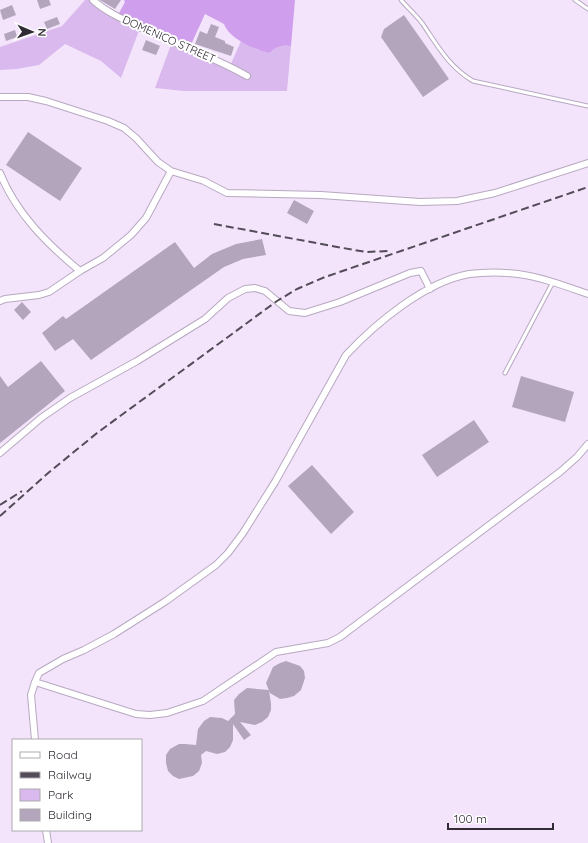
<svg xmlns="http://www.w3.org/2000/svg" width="588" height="843" font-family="Quicksand,sans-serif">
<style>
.green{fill:#dab9ee}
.forest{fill:#cf9eed}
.building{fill:#b3a5bc}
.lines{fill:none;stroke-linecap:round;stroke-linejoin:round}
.lane-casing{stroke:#b7a9c0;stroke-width:5}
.street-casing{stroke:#b7a9c0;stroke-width:8}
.lane{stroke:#fff;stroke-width:3}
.street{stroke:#fff;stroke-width:6}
.rail{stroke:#534b58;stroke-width:2;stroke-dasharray:8 4;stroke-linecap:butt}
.labels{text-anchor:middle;stroke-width:4;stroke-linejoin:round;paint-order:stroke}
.street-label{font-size:11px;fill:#312b35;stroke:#fff}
</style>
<rect width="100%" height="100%" fill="#f3e4fc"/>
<path class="green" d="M85 0H92L140 28 121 78 101 61 65 44 39 65 17 69 0 70V47L62 26Z
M241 41 256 49 269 53C276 47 282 44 291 46L287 91H184L155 88 172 42 230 66Z"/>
<path class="forest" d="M124 0H295L291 46C282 44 276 47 269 53 254 49 229 39 224 24L205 14 189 49 117 17 125 2Z"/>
<path class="building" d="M37 0H49L51 5 40 9Z
M100 0H121L115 9Z
M12 5 16 15 3 20 0 10Z
M404 15 449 79 423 97 381 37 384 29Z
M57 17 60 24 47 29 44 22Z
M211 24 219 27 215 37 225 41V43L234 47 231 56 195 44 200 31 207 34Z
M15 30 17 37 6 41 4 34Z
M146 40 160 46 156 55 142 50Z
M28 132 82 168 60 201 6 165Z
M294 200 314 211 307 224 287 213Z
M262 239 266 255 243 259 224 267 91 360 73 339 55 351 42 333 63 316 66 319 175 242 194 268 212 254 236 244Z
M22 302 31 312 23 320 14 310Z
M41 361 65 391 0 443V376L8 387Z
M521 376 574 392 565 422 512 407Z
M474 420 489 442 437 477 422 455Z
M312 465 354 512 331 534 288 486Z
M286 661 300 666 304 671 305 678 301 690 294 696 287 698 280 699 270 693 266 683 273 667 280 663Z
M247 688 269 690 271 704V710L268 717 262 722 255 725 240 722 251 735 244 740 233 724V740L230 747 225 752 217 754 206 751 201 755 202 763 199 771 193 776 179 779 173 776 168 771 166 763V755L170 749 179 744H185L196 745 198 729 204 721 210 717 222 718 228 721 235 714 234 700 239 694Z"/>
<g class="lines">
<g class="lane-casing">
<path id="lane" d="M401 0C408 8 416 15 422 23 438 46 448 66 473 81L588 106
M575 0 588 9
M505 373 553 282"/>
</g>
<g class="street-casing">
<path id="street" d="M93 0C105 11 120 18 135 25 172 43 211 55 247 76
M0 97H28L46 101 108 121 124 128 136 138 158 162 171 171 204 181 227 193 321 195 420 202 457 201 495 193 588 163
M0 173C16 213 47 244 80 271
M0 301 5 299 39 295 49 292 80 271 103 258 131 235 146 218 171 171
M0 453 41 418 70 398 137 361 205 319 228 298 245 289 255 288 265 291 289 311 305 313 340 302 410 273 421 271 430 289
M35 682 136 714 150 715 167 713 203 701 276 652 328 643 340 637 560 472 577 457 588 444
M35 740 31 695 35 682 39 673 63 659 84 650 114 634 166 601 216 565 228 553 243 533 275 482 346 355C376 323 425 282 469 274 485 272 502 272 518 274 541 277 565 286 588 294
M46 830 48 843"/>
</g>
<use href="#lane" class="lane"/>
<use href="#street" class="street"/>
<path class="rail" d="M214 224 343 248 366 252 389 251
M0 505 22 491
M0 516 47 474 97 433 277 301 297 289 325 277 588 187"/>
</g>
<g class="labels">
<g class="street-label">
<text transform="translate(169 39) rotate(24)" y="4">DOMENICO STREET</text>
</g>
</g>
<rect x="12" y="739" width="130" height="92" fill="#ffffff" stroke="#adaaae"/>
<rect x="20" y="752" width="20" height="6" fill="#ffffff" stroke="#adaaae"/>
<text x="48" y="759" font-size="12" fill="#312b35">Road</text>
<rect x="20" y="772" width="20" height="6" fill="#534b58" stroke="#adaaae"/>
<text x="48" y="779" font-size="12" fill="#312b35">Railway</text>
<rect x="20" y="789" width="20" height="12" fill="#dab9ee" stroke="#adaaae"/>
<text x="48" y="799" font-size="12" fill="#312b35">Park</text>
<rect x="20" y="809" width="20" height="12" fill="#b3a5bc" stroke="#adaaae"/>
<text x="48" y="819" font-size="12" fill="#312b35">Building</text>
<g transform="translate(32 32) rotate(92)" stroke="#ffffff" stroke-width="3" paint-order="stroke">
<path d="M0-3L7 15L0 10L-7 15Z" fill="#312b35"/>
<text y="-6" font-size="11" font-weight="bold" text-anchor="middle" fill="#312b35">N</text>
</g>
<path d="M448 823v6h105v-6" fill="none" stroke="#312b35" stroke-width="2"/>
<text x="454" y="823" font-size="12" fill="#312b35" stroke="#ffffff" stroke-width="3" paint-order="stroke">100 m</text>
</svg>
